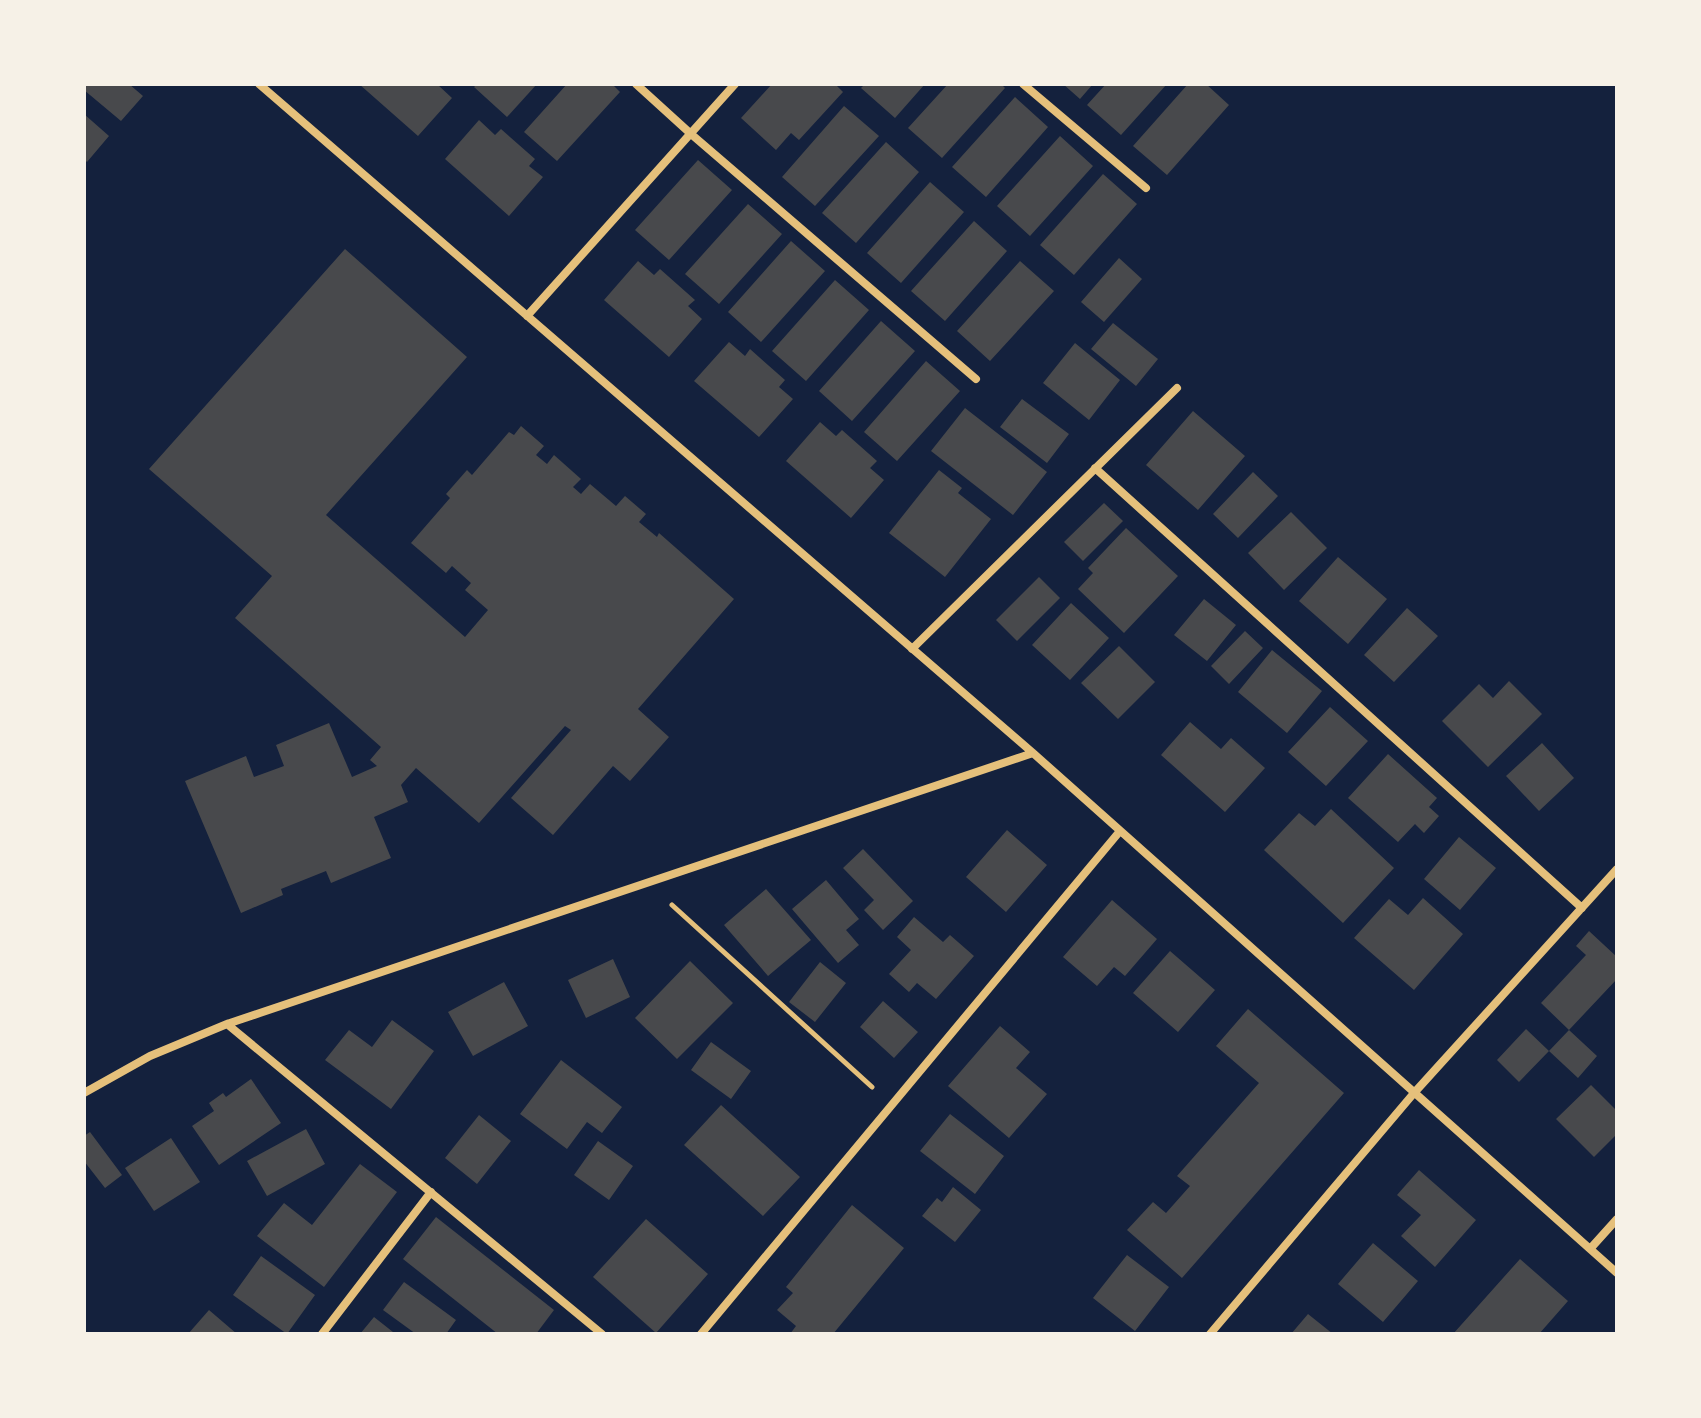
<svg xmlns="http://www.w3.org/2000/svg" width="1701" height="1418" font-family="'Noto Sans',sans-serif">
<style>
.building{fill:#48494c}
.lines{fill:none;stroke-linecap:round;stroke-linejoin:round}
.path{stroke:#e5c07b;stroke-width:5}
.minor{stroke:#e5c07b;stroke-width:8}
</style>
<rect width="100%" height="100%" fill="#14213d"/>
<path class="building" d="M84 84H129L143 96 121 121 84 90Z
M359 84H439L438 85 452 98 418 136Z
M477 84H537L507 117 474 87Z
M567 84H612L620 92 557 161 524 132Z
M772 84H835L843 92 799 140 791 133 776 150 741 118Z
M865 84H925L895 118 861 88Z
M948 84H1001L1005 88 942 158 908 128Z
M1063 84H1093L1080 99Z
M1106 84H1167L1121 135 1087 105Z
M1188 84H1206L1229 105 1167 175 1133 146Z
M1015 97 1048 127 986 197 952 167Z
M844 106 879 136 815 206 782 177Z
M84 114 109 136 87 162 84 159Z
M479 120 495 135 501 129 535 159 529 166 543 177 509 216 445 159Z
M1060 136 1093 166 1030 236 997 206Z
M886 142 919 172 856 243 822 213Z
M698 160 732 190 669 260 635 230Z
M1103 174 1137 204 1074 275 1040 245Z
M930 182 964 212 901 283 867 253Z
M748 204 782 234 719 304 685 274Z
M974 221 1007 251 945 321 911 291Z
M791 241 825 271 761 342 728 312Z
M345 249 467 357 326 515 465 637 488 610 465 590 471 583 452 566 446 573 411 543 450 498 446 494 467 470 472 475 509 432 514 435 521 426 544 446 536 455 547 464 554 455 581 479 573 487 581 494 590 484 616 506 625 496 646 514 639 522 657 537 659 533 734 599 638 709 669 737 630 781 613 766 553 835 511 798 571 730 565 726 479 823 416 768 401 785 408 802 374 817 391 858 331 883 326 871 281 889 283 895 241 913 185 781 246 756 254 777 284 766 276 745 329 723 352 777 377 766 370 760 381 747 235 618 272 576 149 469Z
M1119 258 1142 279 1104 322 1081 302Z
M638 261 654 275 660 269 695 300 688 306 702 319 669 357 604 300Z
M1020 261 1054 291 990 361 957 331Z
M835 280 869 310 806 381 772 351Z
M881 321 915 351 852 421 819 391Z
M1113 323 1158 359 1136 386 1091 349Z
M729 342 745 356 750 349 785 380 779 387 793 399 759 437 694 381Z
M1075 343 1120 380 1089 420 1043 383Z
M926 361 960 391 897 461 864 432Z
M1022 399 1069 434 1047 463 1000 427Z
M965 408 1047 472 1013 515 931 451Z
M1193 411 1245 456 1198 510 1146 465Z
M820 422 836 436 842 430 877 461 870 468 884 480 851 518 786 461Z
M939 470 962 488 958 493 991 519 945 577 889 533Z
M1253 472 1278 496 1238 538 1213 514Z
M1104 503 1123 521 1083 561 1064 542Z
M1291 512 1327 548 1284 590 1248 553Z
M1126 528 1178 576 1124 633 1078 589 1093 573 1088 568Z
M1338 557 1387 599 1348 644 1299 601Z
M1039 577 1060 598 1017 641 996 620Z
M1204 599 1236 625 1207 661 1174 635Z
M1071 603 1109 638 1070 680 1032 645Z
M1407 608 1438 636 1394 682 1364 655Z
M1245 631 1263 648 1229 684 1211 666Z
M1119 646 1155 682 1118 719 1081 683Z
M1272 650 1322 691 1287 733 1238 692Z
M1509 681 1542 714 1488 767 1442 721 1479 684 1493 698Z
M1330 707 1368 741 1326 786 1288 752Z
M1190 722 1221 749 1231 738 1265 768 1225 812 1161 755Z
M1542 743 1574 778 1539 811 1506 776Z
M1388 754 1437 798 1429 807 1439 816 1424 833 1415 824 1398 842 1348 798Z
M1331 809 1394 868 1343 923 1264 850 1299 813 1315 826Z
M1007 830 1047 865 1006 912 966 877Z
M1459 837 1496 868 1460 910 1424 879Z
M863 849 913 901 883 930 864 910 874 900 843 868Z
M826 880 859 919 846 930 859 945 838 963 792 909Z
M766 889 811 940 768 976 724 925Z
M1423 898 1463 934 1414 990 1354 938 1389 899 1408 915Z
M1112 900 1157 939 1125 976 1114 967 1097 986 1063 957Z
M914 917 943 942 950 935 974 956 936 999 917 983 909 992 889 974 911 950 897 937Z
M1589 931 1617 957V979L1569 1030 1541 1003 1586 955 1576 946Z
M1170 951 1215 990 1178 1032 1133 993Z
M613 959 630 997 586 1018 568 980Z
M690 961 733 1003 677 1059 635 1018Z
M820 962 846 983 815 1022 789 1002Z
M504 982 528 1026 473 1056 448 1012Z
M883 1001 918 1032 894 1058 860 1027Z
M1248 1009 1344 1093 1182 1278 1127 1230 1153 1202 1166 1213 1190 1186 1177 1176 1259 1083 1216 1046Z
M392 1020 434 1051 391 1109 325 1060 349 1030 372 1047Z
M1000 1026 1030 1052 1016 1068 1047 1094 1009 1138 948 1086Z
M1526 1029 1549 1051 1519 1082 1497 1060Z
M1569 1030 1597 1056 1578 1078 1549 1051Z
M711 1042 751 1071 731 1099 691 1070Z
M561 1060 622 1107 602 1133 587 1122 567 1149 520 1114Z
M251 1079 281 1123 219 1165 192 1126 214 1111 209 1103 223 1093 226 1097Z
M1591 1085 1617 1111V1134L1594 1157 1556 1119Z
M721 1105 800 1177 763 1216 684 1145Z
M950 1114 1004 1156 975 1194 920 1151Z
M479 1115 511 1141 477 1184 445 1158Z
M306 1129 325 1164 267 1196 247 1161Z
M90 1132 122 1175 105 1188 84 1161V1136Z
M171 1138 200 1182 154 1211 125 1168Z
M598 1141 633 1166 609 1200 574 1175Z
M360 1164 397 1192 324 1287 257 1236 284 1203 312 1225Z
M1419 1170 1476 1220 1435 1267 1401 1236 1421 1215 1397 1195Z
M953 1187 981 1210 955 1242 922 1216 937 1198 942 1202Z
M852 1205 904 1248 833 1334H790L796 1326 777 1310 793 1293 786 1287Z
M436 1217 554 1310 536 1334H498L403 1259Z
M646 1219 708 1274 656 1333 593 1277Z
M1373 1243 1418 1281 1383 1322 1338 1284Z
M1127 1255 1169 1287 1135 1331 1093 1298Z
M261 1256 315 1295 287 1334 233 1295Z
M1520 1259 1568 1301 1539 1334H1453Z
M404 1282 456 1320 446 1334H416L383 1310Z
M209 1310 237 1334H188Z
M1308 1314 1333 1334H1291Z
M374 1317 393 1332 391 1334H360Z"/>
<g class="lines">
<path class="path" d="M672 905 872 1087"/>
<path class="minor" d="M259 84 1033 753 1617 1273
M636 84 691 134 976 379
M1023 84 1146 188
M527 316 735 84
M1095 468 1582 908
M912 649 1177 388
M227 1024 602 1334
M84 1093 150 1056 227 1024 1033 753
M1590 1249 1617 1219
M322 1334 431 1192
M701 1334 1120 831
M1210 1334 1414 1093 1617 869"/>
</g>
<rect width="1701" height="1418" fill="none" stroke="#f6f1e7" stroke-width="172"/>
</svg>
